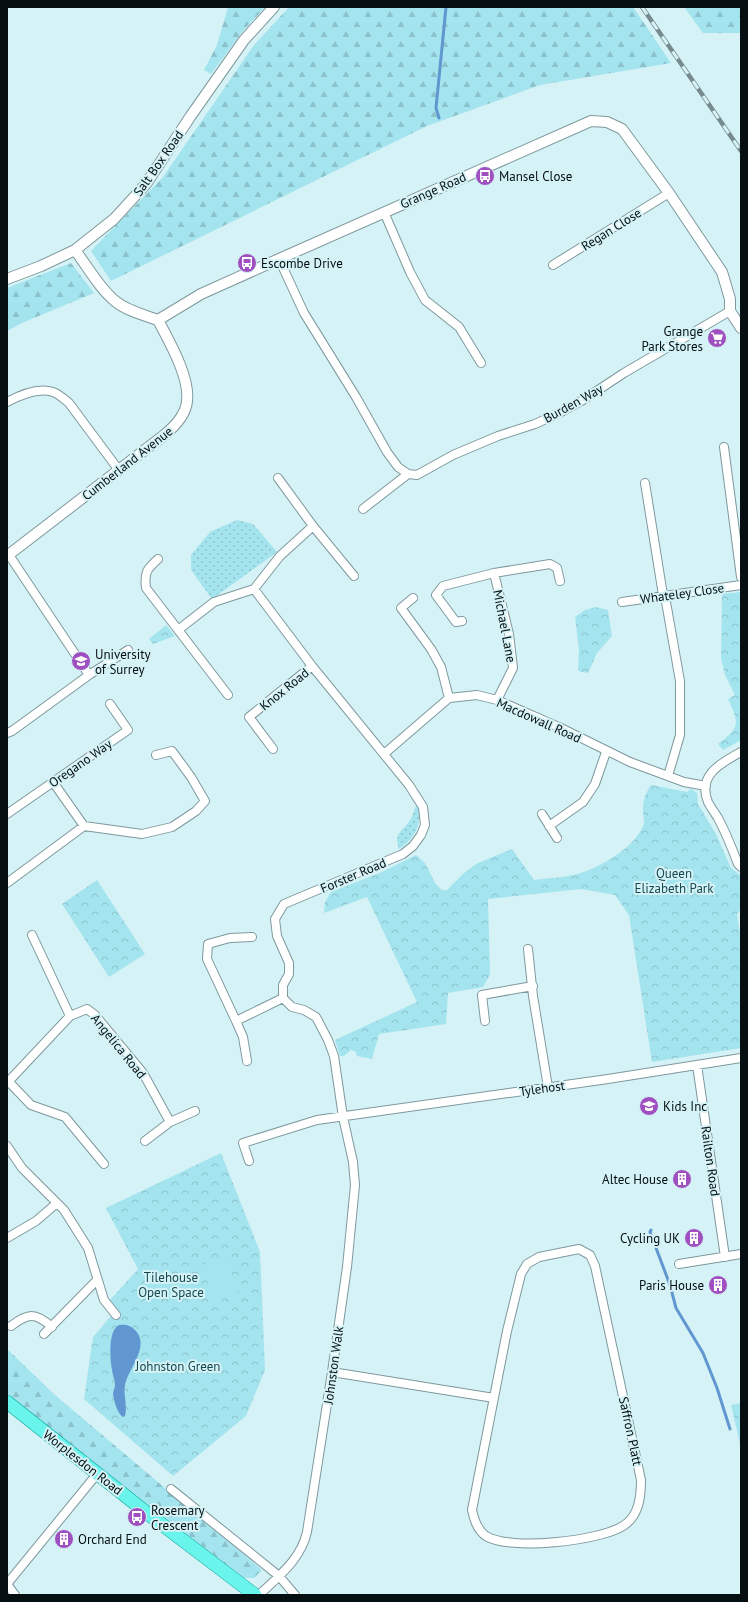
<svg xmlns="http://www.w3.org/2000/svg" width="748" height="1602" font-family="'PT Sans',sans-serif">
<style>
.grass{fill:url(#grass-dots)}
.forest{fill:url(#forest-firs)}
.park{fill:url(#park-crowns)}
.garden{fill:#a4e4ee}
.water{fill:#6197d1}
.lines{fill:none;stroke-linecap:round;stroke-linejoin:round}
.stream{stroke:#6197d1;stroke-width:3}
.minor-casing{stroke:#7e999d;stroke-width:10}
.tertiary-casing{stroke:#7e999d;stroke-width:12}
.primary-casing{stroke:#05a097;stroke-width:14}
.minor{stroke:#fff;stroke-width:8}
.tertiary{stroke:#fff;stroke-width:10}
.primary{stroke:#69f5ec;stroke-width:13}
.rail-casing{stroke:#778b8e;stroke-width:4.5}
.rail{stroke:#d5f2f6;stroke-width:3;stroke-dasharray:9;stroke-linecap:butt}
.labels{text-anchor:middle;stroke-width:4;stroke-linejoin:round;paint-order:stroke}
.street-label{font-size:13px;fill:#050e10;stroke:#d5f2f6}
.poi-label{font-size:13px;fill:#050e10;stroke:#d5f2f6;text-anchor:start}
.park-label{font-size:13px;fill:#174951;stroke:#d5f2f6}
</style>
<defs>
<pattern id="grass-dots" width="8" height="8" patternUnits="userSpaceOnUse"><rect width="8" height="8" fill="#a4e4ee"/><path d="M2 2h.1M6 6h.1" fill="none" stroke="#8cc2cb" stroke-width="1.8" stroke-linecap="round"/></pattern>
<pattern id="forest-firs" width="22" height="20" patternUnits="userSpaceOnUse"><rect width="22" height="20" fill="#a4e4ee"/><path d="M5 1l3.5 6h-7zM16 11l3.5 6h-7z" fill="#8cc2cb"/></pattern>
<pattern id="park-crowns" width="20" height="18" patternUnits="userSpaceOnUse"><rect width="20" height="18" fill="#a4e4ee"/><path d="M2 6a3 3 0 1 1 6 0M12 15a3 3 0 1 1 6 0" fill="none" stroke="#8cc2cb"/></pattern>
</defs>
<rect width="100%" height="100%" fill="#d5f2f6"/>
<path class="grass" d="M237 520 253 524 277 552 212 599 191 570V555L210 532Z
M417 805C423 823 415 839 399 849 393 832 403 832 410 820 414 815 413 810 417 805Z"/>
<path class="forest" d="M228 7H265L242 32 211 74 204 70 217 45Z
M289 7H633L671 63 540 85 427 126 111 281 91 251 163 177 254 45Z
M684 7H741V33H703Z
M71 263 94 293 22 323 7 331V288Z
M7 1349 55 1395 262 1570 254 1578H244L7 1396Z"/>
<path class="park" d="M741 592V740L723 750 718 744C741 727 739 723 728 699L735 695 725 675 721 658 722 594Z
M596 607 608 610 612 636 597 653 588 673 578 671 579 649 575 617 585 610Z
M166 625 175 636 153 644 149 639Z
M651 785 687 792 691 789 697 793 698 804 716 834 731 868 741 876V909L737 914 741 941V1048L652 1062 629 915 615 895 581 889 488 899 490 975 483 987 448 993 446 1024 379 1034 372 1059 357 1056 356 1052 351 1050 344 1056H340L335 1040 417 1002 367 897 324 913 325 902 331 892 382 872 416 855 425 863 435 883 442 890H447L464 873 476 864 512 849 534 880C548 878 564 878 577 874 598 869 638 846 644 823 644 820 643 815 643 811 643 801 645 794 651 785Z
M97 880 145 954 109 977 62 904Z
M221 1153 260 1252 265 1370 246 1416 173 1476 84 1399 93 1337 117 1309 110 1300 138 1269 106 1208Z
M741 1403V1448L731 1405Z"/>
<path class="garden" d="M225 1256 238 1292 214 1300 201 1265Z"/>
<path class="water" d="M119 1325C126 1324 130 1325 135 1330 151 1346 128 1369 125 1385 123 1395 128 1406 125 1416L123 1417C117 1413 114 1401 113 1394 113 1391 115 1388 115 1385 115 1380 112 1374 112 1369 110 1359 108 1330 119 1325Z"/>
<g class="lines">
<path class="stream" d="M439 118 436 108 446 7
M651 1230 650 1232 670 1285 676 1308 703 1353 717 1388 730 1429"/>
<g class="minor-casing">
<path id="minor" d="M384 212 410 272 425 300 459 327 481 363
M279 259 304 313 356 397 387 452 398 467 408 474 417 475 453 455 498 436 535 424 561 412 583 400 624 373 730 311
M553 265 669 193
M7 402C20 395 38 387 53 392 59 394 64 399 69 403L118 469
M724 447 741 577
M278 478 313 526 354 576
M645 483 663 595
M363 509 408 474
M158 559C147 569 144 572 146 588L228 695
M494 573 509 634 513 668 497 700
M254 589 312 666 409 785 423 807 425 825 421 835 413 846 403 854 284 904 275 919 277 936 289 963V974L283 985V998
M413 598 401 608 431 649 441 667 449 698
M622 602 741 585
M666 602 680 681V735L668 776
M462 621 456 622 436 595 443 586 494 573 550 564 557 568 560 581
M178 630 214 602 254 589 280 556 313 526
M89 675 128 650
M7 733 12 731 89 675 9 555
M273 749 249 717 312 666
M741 752C721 763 697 775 708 802 711 808 715 813 718 818 726 833 732 848 738 864L741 867
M384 754 449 698 477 695 497 700 561 728 630 762 684 782 706 786
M53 782 84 826 142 834 172 827 196 811 205 801 191 777 172 751 156 755
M7 814 128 730 110 704
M542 814 557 838
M549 826 583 802 595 784 606 752
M7 883 84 826
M32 935 70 1016
M252 937 230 938 208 944 207 959 236 1021 283 998
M528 949 533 996 548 1087
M236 1021 243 1037 247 1061
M485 1021 482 995 533 986
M697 1065 725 1257
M9 1082 31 1105 65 1117 104 1164
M7 1083 70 1016 87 1009 95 1015 143 1073 170 1122 195 1111
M145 1141 170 1122
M7 1146 22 1168 64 1210 88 1248 104 1300 116 1315
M249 1161 243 1143 317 1120 608 1079 741 1058
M7 1238 36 1221 57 1203
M579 1249 590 1255 595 1266 641 1480C641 1497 639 1516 623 1526 599 1541 510 1551 486 1536 477 1530 474 1519 472 1510L507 1331 521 1274 527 1264 539 1257Z
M679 1264 741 1254
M11 1326C28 1313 35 1312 52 1327
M44 1334 97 1280
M332 1372 494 1398
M171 1489 279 1576 295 1595
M7 1584 97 1474
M7 1584 15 1595
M259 1595C279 1576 301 1559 307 1532L332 1372 347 1267 355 1185 353 1162 343 1117 334 1056 328 1040 316 1017 304 1010 292 1007 283 998"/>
</g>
<g class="tertiary-casing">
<path id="tertiary" d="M75 250C87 266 100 289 115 301 127 311 144 315 158 320
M7 279 41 266 75 250 114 219 146 184 190 117 244 40 274 7
M158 320 201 294 279 259 591 121 607 122 622 129 669 193 722 272 730 299V311L741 328
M7 556 163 436C173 428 186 415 187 401 190 377 169 341 158 320"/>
</g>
<g class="primary-casing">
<path id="primary" d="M7 1402 147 1513 255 1595"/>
</g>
<use href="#minor" class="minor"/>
<use href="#tertiary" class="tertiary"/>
<use href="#primary" class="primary"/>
<g class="rail-casing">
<path id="rail" d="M642 7 741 151"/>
</g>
<use href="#rail" class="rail"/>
</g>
<defs>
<g id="bus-disc" transform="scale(1)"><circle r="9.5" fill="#9f4fbf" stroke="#d5f2f6"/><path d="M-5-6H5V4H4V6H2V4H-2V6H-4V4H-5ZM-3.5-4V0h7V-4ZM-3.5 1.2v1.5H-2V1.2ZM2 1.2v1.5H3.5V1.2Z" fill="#fff"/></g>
<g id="supermarket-disc" transform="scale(1)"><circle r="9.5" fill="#9f4fbf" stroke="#d5f2f6"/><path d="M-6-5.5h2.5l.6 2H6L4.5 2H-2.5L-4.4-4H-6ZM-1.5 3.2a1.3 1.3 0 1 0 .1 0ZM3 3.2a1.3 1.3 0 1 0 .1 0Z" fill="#fff"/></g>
<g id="university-disc" transform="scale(1)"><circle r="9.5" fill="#9f4fbf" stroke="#d5f2f6"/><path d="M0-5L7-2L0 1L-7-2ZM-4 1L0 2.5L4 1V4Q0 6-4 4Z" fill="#fff"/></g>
<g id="school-disc" transform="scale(1)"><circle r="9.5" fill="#9f4fbf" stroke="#d5f2f6"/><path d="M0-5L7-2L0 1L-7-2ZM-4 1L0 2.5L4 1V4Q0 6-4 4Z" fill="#fff"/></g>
<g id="building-disc" transform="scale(1)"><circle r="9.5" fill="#9f4fbf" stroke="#d5f2f6"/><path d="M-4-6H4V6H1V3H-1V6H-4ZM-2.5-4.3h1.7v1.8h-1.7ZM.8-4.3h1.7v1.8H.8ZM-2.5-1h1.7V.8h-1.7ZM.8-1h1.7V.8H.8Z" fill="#fff"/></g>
</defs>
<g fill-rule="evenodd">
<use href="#bus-disc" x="485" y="176"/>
<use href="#bus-disc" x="247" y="263"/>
<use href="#supermarket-disc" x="717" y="338"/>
<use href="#university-disc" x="81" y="661"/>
<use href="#school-disc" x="649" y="1106"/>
<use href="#building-disc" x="682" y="1179"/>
<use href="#building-disc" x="694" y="1238"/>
<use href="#building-disc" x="718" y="1285"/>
<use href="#bus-disc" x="137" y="1517"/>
<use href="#building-disc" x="64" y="1539"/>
</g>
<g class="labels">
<g class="street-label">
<text transform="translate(158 163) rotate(-55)" y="5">Salt Box Road</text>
<text transform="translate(433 190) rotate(-24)" y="5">Grange Road</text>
<text transform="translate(611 229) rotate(-32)" y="5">Regan Close</text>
<text transform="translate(573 403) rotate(-29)" y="5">Burden Way</text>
<text transform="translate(127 463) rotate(-38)" y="5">Cumberland Avenue</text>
<text transform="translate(682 593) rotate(-8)" y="5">Whateley Close</text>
<text transform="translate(505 626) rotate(79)" y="5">Michael Lane</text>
<text transform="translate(284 689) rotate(-39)" y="5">Knox Road</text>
<text transform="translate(539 720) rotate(24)" y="5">Macdowall Road</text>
<text transform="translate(80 763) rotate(-35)" y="5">Oregano Way</text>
<text transform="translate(353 875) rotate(-23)" y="5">Forster Road</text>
<text transform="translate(119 1046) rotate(51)" y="5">Angelica Road</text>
<text transform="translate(542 1088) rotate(-8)" y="5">Tylehost</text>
<text transform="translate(711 1161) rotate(82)" y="5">Railton Road</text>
<text transform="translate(333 1365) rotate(-82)" y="5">Johnston Walk</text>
<text transform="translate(631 1431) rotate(78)" y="5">Saffron Platt</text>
<text transform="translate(83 1462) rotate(38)" y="5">Worplesdon Road</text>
</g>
<g class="poi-label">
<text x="499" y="181">Mansel Close</text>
<text x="261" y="268">Escombe Drive</text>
<text x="703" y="336" text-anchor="end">Grange<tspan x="703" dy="15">Park Stores</tspan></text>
<text x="95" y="659">University<tspan x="95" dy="15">of Surrey</tspan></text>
<text x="663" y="1111">Kids Inc</text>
<text x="668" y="1184" text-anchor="end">Altec House</text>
<text x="680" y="1243" text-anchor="end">Cycling UK</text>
<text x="704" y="1290" text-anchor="end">Paris House</text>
<text x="151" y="1515">Rosemary<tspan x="151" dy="15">Crescent</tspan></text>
<text x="78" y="1544">Orchard End</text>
</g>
<g class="park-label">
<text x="674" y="878">Queen<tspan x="674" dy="15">Elizabeth Park</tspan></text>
<text x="171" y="1282">Tilehouse<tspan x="171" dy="15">Open Space</tspan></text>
<text x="178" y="1371">Johnston Green</text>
</g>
</g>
<rect width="748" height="1602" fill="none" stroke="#050e10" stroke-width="16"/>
</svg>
